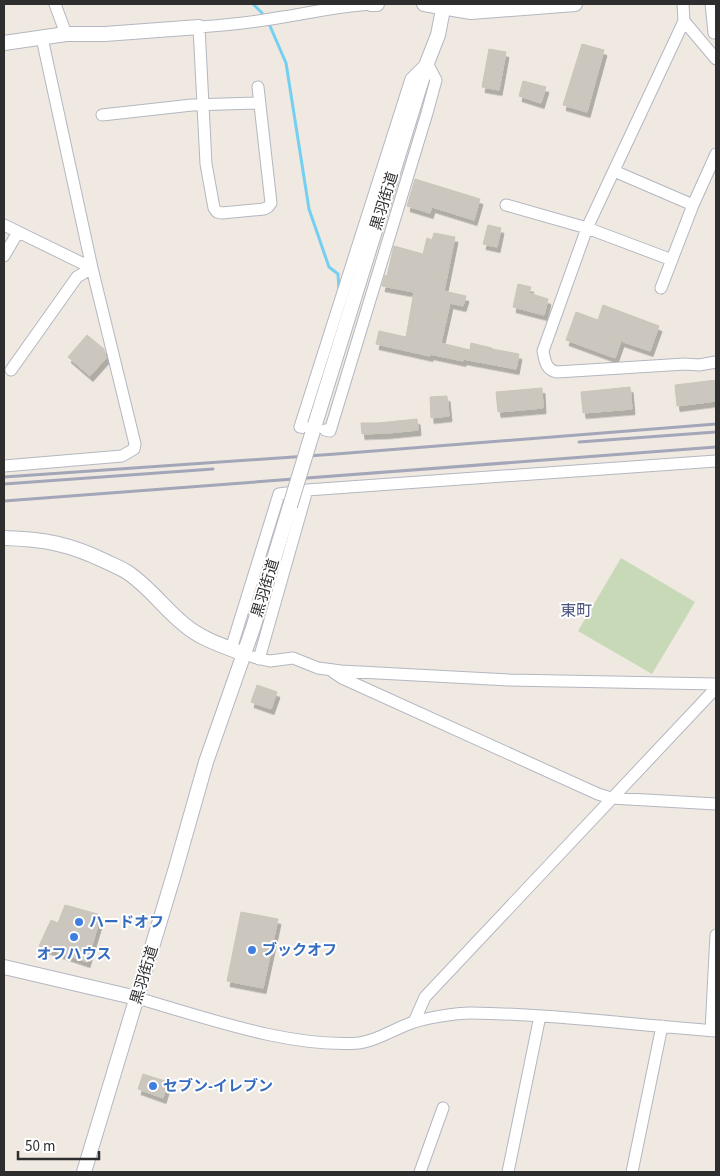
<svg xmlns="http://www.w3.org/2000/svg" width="720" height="1176" font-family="'Source Sans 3','Noto Sans JP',sans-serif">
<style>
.cemetery{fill:#c8d9b8}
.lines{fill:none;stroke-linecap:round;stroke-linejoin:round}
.stream{stroke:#75cff0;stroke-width:3}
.building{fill:#cbc7bf;stroke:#cbc5ba;filter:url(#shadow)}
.minor-casing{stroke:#b4b7c1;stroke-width:13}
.tertiary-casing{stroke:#b4b7c1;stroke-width:16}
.minor{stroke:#fff;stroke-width:11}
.tertiary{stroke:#fff;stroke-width:14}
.rail{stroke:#a3a6b8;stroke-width:3}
.tertiary-bridge-casing{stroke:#b4b7c1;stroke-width:16;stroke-linecap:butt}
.tertiary-bridge{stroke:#fff;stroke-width:14}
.shop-dot{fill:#3f7fe0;stroke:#fff;stroke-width:2}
.labels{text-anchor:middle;stroke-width:4;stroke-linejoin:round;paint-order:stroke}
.street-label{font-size:15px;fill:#2e2e2e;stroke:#fff}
.shop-label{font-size:15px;font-weight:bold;fill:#366cbe;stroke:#fff;text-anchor:start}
.neighbourhood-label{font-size:16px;fill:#4d5680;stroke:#fff}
</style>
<defs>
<filter id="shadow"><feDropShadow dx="3" dy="5.5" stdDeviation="0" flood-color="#0004"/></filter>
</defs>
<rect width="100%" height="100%" fill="#efe9e1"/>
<path class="cemetery" d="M621 558 695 602 652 674 578 631Z"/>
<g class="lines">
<path class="stream" d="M253 4 262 13
M270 26 286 63 309 209 329 267 338 274 339 290"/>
</g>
<path class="building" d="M582 44 604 50 587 112 563 105Z
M489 49 506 52 499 90 482 87Z
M523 81 546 87 541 103 519 96Z
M415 179 480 199 474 220 432 207 430 213 407 206Z
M488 225 501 228 497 247 483 244Z
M434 233 455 237 444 291 466 296 463 306 450 303 441 343 470 350 471 343 492 348V349L519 354 516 369 463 359V361L430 354V356L376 344 379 331 406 337 414 292 382 286 385 275 387 276 394 246 423 254 427 238 432 240Z
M518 284 531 287 529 293 548 299 544 315 513 307Z
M603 305 659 326 650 351 621 341 615 358 566 340 576 312 598 320Z
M87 335 104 349 106 358 90 376 68 357Z
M716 380V401L677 406 675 385Z
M630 387 632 409 583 413 581 392Z
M542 388 543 408 498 412 496 392Z
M447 396 449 416 431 418 430 397Z
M417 419 418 430 388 433 362 434 361 423H378Z
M257 685 277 692 271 709 251 702Z
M65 905 101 915 87 962 39 946 51 920 58 923Z
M241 912 278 919 263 988 227 981Z
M143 1074 168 1082 163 1098 138 1089Z"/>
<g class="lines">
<g class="minor-casing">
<path id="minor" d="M55 4 66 34
M683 4 684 21 587 228 543 351C545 361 546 370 557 372L685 364 699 365 716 362
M711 4 714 33
M684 21 716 59
M258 87 271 203 268 207 264 209 222 213 217 212 214 208 206 164 199 27C227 25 255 22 283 17 313 12 341 6 371 4
M102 115 192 105 260 103
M614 171 693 205
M506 205 587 228 672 260
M4 225 92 268
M4 256 18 232
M661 288 693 205 716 154
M11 370 77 277 92 268
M307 428 300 427 411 79 427 63 436 80 427 113 330 431 325 430
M4 466 122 456 134 449 135 444 92 268 42 38
M231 649 279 494 302 491
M253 657 270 661 293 658 318 668 341 671 509 680 716 684
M259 659 307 490 716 461
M333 672 342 678 598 794 611 798 716 804
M137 998C205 1017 288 1048 359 1043 377 1041 394 1029 411 1023 425 1018 456 1013 471 1013 553 1014 635 1025 716 1031
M414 1022 425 997 716 688
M711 1031 716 935
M420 1172 443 1108
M508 1172 540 1016
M632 1172 662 1026"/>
</g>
<g class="tertiary-casing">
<path id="tertiary" d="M371 4H377
M424 4 471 12 575 4
M4 43 66 34H105L199 27
M312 434 427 63 438 35 444 4
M4 538C44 539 70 544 107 562 113 565 121 568 127 572 150 587 165 610 186 626 203 640 224 646 244 654
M4 967 137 998
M84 1172 175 871 206 762 253 628 290 506"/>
</g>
<use href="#minor" class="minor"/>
<use href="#tertiary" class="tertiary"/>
<path class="rail" d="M579 442 716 432
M4 477 336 454 716 424
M4 484 213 469
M4 501 716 447"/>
<g class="tertiary-bridge-casing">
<path id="tertiary-bridge" d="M290 506 312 434"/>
</g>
<use href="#tertiary-bridge" class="tertiary-bridge"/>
</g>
<g class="shop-dot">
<circle cx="79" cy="922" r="5"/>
<circle cx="74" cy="937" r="5"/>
<circle cx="252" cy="950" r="5"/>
<circle cx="153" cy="1086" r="5"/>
</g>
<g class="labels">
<g class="street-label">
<text transform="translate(384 201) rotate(-73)" y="5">黒羽街道</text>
<text transform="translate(265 588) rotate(-73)" y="5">黒羽街道</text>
<text transform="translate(144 975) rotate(-73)" y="5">黒羽街道</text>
</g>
<g class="shop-label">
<text x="89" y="927">ハードオフ</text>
<text x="262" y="955">ブックオフ</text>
<text x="74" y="959" text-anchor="middle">オフハウス</text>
<text x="163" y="1091">セブン-イレブン</text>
</g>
<g class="neighbourhood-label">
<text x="576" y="616">東町</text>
</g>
</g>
<rect width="720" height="1176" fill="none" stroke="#2e2e2e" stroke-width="10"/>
<path d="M18 1151v8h81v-8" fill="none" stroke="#2e2e2e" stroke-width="2.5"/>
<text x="25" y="1151" font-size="15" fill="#2e2e2e" stroke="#ffffff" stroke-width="4" paint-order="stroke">50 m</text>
</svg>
